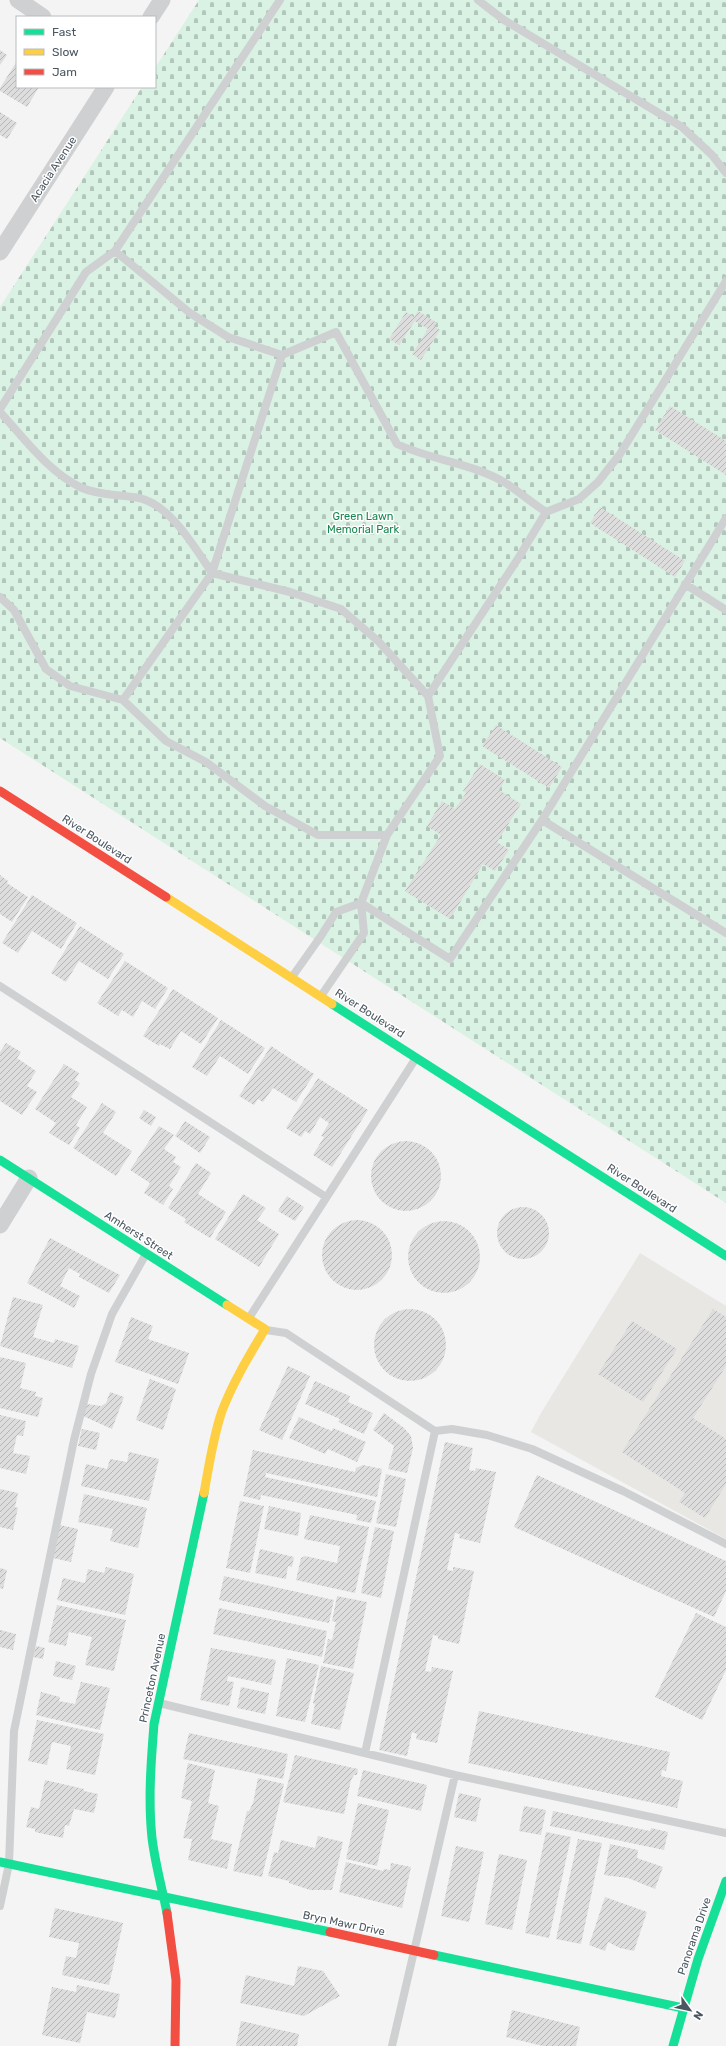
<svg xmlns="http://www.w3.org/2000/svg" width="726" height="2046" font-family="Rubik,sans-serif">
<style>
.commercial{fill:#e8e7e3}
.cemetery{fill:url(#cemetery-stones)}
.building{fill:url(#building-hatch)}
.lines{fill:none;stroke-linecap:round;stroke-linejoin:round}
.lane{stroke:#ced0d2;stroke-width:8}
.street{stroke:#ced0d2;stroke-width:17}
.fast{stroke:#16e098;stroke-width:9}
.slow{stroke:#ffcf43;stroke-width:9}
.jam{stroke:#f24e42;stroke-width:9}
.labels{text-anchor:middle;stroke-width:3;stroke-linejoin:round;paint-order:stroke}
.street-label{font-size:11px;fill:#4a5661;stroke:#fff}
.park-label{font-size:11px;fill:#17864f;stroke:#fff}
</style>
<defs>
<pattern id="cemetery-stones" width="16" height="16" patternUnits="userSpaceOnUse"><rect width="16" height="16" fill="#d9f2e3"/><path d="M2 7V4a2 2 0 0 1 4 0v3zM10 15v-3a2 2 0 0 1 4 0v3z" fill="#b2c7bb"/></pattern>
<pattern id="building-hatch" width="6" height="6" patternUnits="userSpaceOnUse"><rect width="6" height="6" fill="#ddddde"/><path d="M-1 1l2-2M0 6l6-6M5 7l2-2" fill="none" stroke="#b5b6b7"/></pattern>
</defs>
<rect width="100%" height="100%" fill="#f4f4f4"/>
<path class="commercial" d="M640 1253 726 1306V1539L531 1432 541 1413Z"/>
<path class="cemetery" d="M199 0H726V1203L0 738V307L142 87H155V68Z"/>
<path class="building" d="M0 50 7 55 0 65Z
M17 61V87H39L27 107 0 91V88Z
M0 112 17 123 7 139 0 135Z
M418 311 437 323 434 326 440 330 421 360 412 354 428 329 415 321 399 345 389 339 406 312 414 317Z
M670 406 726 441V475L655 430Z
M600 507 685 561 675 577 590 523Z
M496 725 562 767 549 788 482 746Z
M480 764 505 780 499 790 521 804 497 842 509 850 495 871 483 864 450 919 405 891 441 835 427 826 442 801 455 809 466 793 463 791Z
M0 875 8 881 7 883 28 897 12 922 0 914Z
M32 895 77 923 61 949 32 931 18 953 2 943Z
M80 926 124 954 108 979 79 961 66 982 51 973Z
M125 961 168 988 155 1009 142 1001 133 1017 122 1010 118 1016 97 1003Z
M173 989 218 1018 201 1044 181 1031 170 1049 160 1044 159 1046 143 1036Z
M221 1020 265 1048 248 1074 220 1056 207 1076 192 1067Z
M6 1043 21 1052 17 1058 36 1071 27 1086 37 1092 22 1115 0 1101V1052Z
M271 1046 314 1074 296 1102 273 1088 263 1102 258 1099 254 1105 239 1096Z
M64 1064 79 1073 75 1080 80 1083 71 1097 87 1107 76 1125 80 1128 69 1145 49 1133 56 1123 35 1109Z
M318 1078 368 1110 332 1167 313 1155 324 1137 321 1136 329 1123 320 1117 310 1134 305 1131 301 1137 286 1128Z
M102 1103 116 1112 103 1133 132 1151 116 1176 73 1148Z
M144 1110 156 1117 151 1126 139 1118Z
M185 1121 210 1137 200 1153 175 1136Z
M159 1126 174 1135 164 1149 176 1157 173 1162 181 1167 169 1186 173 1189 163 1205 144 1193 150 1183 130 1170Z
M371 1176a35 35 0 1 1 70 0a35 35 0 1 1-70 0Z
M196 1163 211 1173 198 1194 226 1212 210 1238 184 1222 186 1219 168 1208Z
M243 1194 266 1208 257 1220 279 1234 259 1267 215 1239Z
M287 1196 304 1207 295 1221 278 1211Z
M497 1233a26 26 0 1 1 52 0a26 26 0 1 1-52 0Z
M322 1255a35 35 0 1 1 70 0a35 35 0 1 1-70 0Z
M408 1257a36 36 0 1 1 72 0a36 36 0 1 1-72 0Z
M50 1238 120 1275 109 1293 79 1277 80 1274 69 1268 60 1286 80 1296 74 1308 27 1283Z
M13 1297 43 1305 33 1337 54 1343 55 1339 79 1346 72 1368 0 1346Z
M374 1345a36 36 0 1 1 72 0a36 36 0 1 1-72 0Z
M713 1309 726 1317V1366L693 1418 726 1439V1484L705 1518 679 1502 685 1493 622 1452Z
M131 1317 153 1326 148 1339 189 1353 178 1384 115 1362Z
M632 1321 677 1349 643 1402 598 1374Z
M0 1357 26 1363 20 1388 36 1392 35 1396 43 1398 38 1417 0 1408Z
M288 1366 310 1376 282 1440 259 1430Z
M150 1379 176 1389 163 1430 136 1420Z
M315 1381 350 1396 348 1402 373 1413 364 1434 338 1422 340 1419 305 1404Z
M110 1392 124 1397 112 1429 83 1416 87 1404 101 1406 106 1403Z
M384 1413 404 1428 411 1436 413 1448 407 1473 388 1469 394 1446 373 1430Z
M0 1415 26 1421 23 1436 17 1435 13 1453 30 1456 26 1474 0 1468Z
M299 1417 332 1431 333 1428 366 1442 357 1462 328 1449 325 1454 289 1438Z
M82 1429 100 1433 96 1450 78 1446Z
M445 1442 473 1448 469 1470 475 1471 476 1468 496 1472 480 1543 459 1538 460 1534 455 1533 447 1570 453 1571V1567L474 1571 459 1644 438 1639V1636L433 1635 425 1671 431 1672 432 1667 453 1671 437 1743 416 1739 417 1734 412 1732 407 1756 379 1750Z
M253 1450 355 1472 356 1468 363 1465 382 1469 377 1497 266 1473 265 1477 376 1501 371 1523 356 1520 357 1515 261 1495 260 1500 243 1496Z
M129 1452 159 1459 149 1501 81 1486 86 1464 107 1469 110 1459 127 1462Z
M386 1474 406 1479 396 1527 376 1523Z
M537 1475 726 1561V1591L714 1617 514 1527Z
M0 1489 18 1493 15 1507 18 1508 13 1530 0 1527Z
M84 1494 147 1508 138 1548 110 1541 113 1529 78 1522Z
M240 1501 264 1506 250 1573 226 1568Z
M269 1506 301 1513 298 1536 264 1529Z
M310 1515 369 1527 355 1593 296 1580 301 1558 305 1556 337 1563 340 1546 304 1539Z
M60 1525 78 1529 71 1562 53 1558Z
M375 1527 394 1531 381 1598 361 1593Z
M260 1549 294 1557 292 1567 288 1566 286 1579 255 1573Z
M106 1567 134 1574 125 1615 57 1600 63 1578 85 1583 88 1569 104 1573Z
M0 1568 7 1570 3 1589 0 1588Z
M224 1576 334 1600 329 1623 219 1600Z
M337 1596 367 1602 353 1669 323 1663 328 1639 332 1640 336 1622 332 1621Z
M57 1605 126 1620 114 1671 85 1665 92 1637 69 1632 66 1646 48 1642Z
M219 1608 327 1631 322 1657 213 1634Z
M696 1613 726 1627V1670L702 1720 655 1697Z
M0 1630 16 1634 13 1650 0 1647Z
M36 1646 45 1648 43 1659 33 1657Z
M211 1648 276 1660 271 1685 228 1676 227 1681 234 1682 229 1706 200 1700Z
M287 1658 319 1665 305 1722 276 1716Z
M56 1661 76 1666 72 1680 53 1676Z
M321 1666 354 1673 340 1730 311 1724 315 1704 313 1703Z
M81 1682 110 1688 100 1730 36 1715 41 1692 60 1697 59 1701 75 1704Z
M241 1687 269 1693 265 1714 237 1708Z
M479 1711 670 1752 666 1771 662 1770 661 1776 683 1781 677 1808 468 1763Z
M37 1720 104 1734 95 1775 66 1769 71 1746 52 1742 47 1765 28 1761Z
M189 1733 288 1754 283 1779 183 1759Z
M295 1755 358 1769 357 1775H354L351 1780 344 1814 283 1802Z
M188 1763 215 1770 208 1803 219 1806 211 1839 232 1844 227 1869 188 1860 192 1839 183 1838 192 1801 181 1798Z
M363 1770 427 1785 421 1811 357 1796Z
M258 1778 284 1784 262 1877 233 1871 247 1811H249L253 1803Z
M45 1780 84 1789V1791L98 1794 94 1813 74 1809 69 1826 65 1825 63 1838 35 1832V1829L26 1827 31 1807 39 1809Z
M459 1793 481 1798 476 1822 454 1817Z
M358 1803 389 1810 377 1866 346 1859Z
M524 1806 546 1810 541 1835 519 1831Z
M553 1811 650 1831 651 1828 668 1832 664 1850 550 1826Z
M546 1832 571 1837 549 1938 525 1933Z
M318 1836 343 1842 332 1890H310L289 1883V1881L268 1876 274 1852 278 1853 281 1840 315 1848Z
M578 1839 602 1843 581 1944 556 1939Z
M610 1844 638 1850 637 1858 663 1867 655 1889 628 1878 604 1875Z
M456 1846 484 1852 469 1922 441 1916Z
M499 1854 527 1860 512 1930 485 1924Z
M346 1862 383 1871 384 1869 390 1870 391 1863 411 1867 402 1908 339 1892Z
M605 1897 647 1912 634 1951 620 1948 608 1942 605 1951 589 1945Z
M55 1908 123 1923 109 1985 62 1975 66 1956 76 1958 79 1943 49 1937Z
M298 1966 323 1971 340 1996 304 2016 240 2003 246 1975 294 1986Z
M77 1985 120 1994 115 2018 87 2012 80 2043 42 2035 52 1987 76 1992Z
M512 2010 580 2027 576 2046H543L506 2037Z
M241 2021 299 2034 297 2046H236Z"/>
<g class="lines">
<path class="lane" d="M478 0 504 20 682 127 712 155 726 173
M115 251 190 313 228 337 282 355 336 332 397 444C431 460 471 463 504 482 518 491 532 503 546 512
M0 409 86 272 115 251 280 0
M0 412C24 438 49 473 82 488 100 496 120 494 139 498 171 505 195 548 212 573L290 592 341 609 378 641 428 696
M685 584 726 610
M0 597 14 610 46 669 70 686 123 700 166 741 206 762 265 806 318 835H387
M123 700 212 573 282 355
M542 820 726 933
M361 903 450 959 542 820 726 518
M292 977 321 936 336 912 361 903
M0 986 326 1197
M321 996 364 933 361 903 387 835 440 756 428 696 519 557 546 512 579 499 598 482 620 454 726 281
M249 1318 416 1058
M266 1330 286 1333 435 1431 365 1753
M435 1431 452 1429 487 1435 532 1449 623 1491 726 1544
M159 1703 455 1775 726 1833
M0 1906 9 1864 14 1731 74 1440 91 1374 112 1314 146 1254
M392 2046 455 1775"/>
<path class="street" d="M18 0 43 17
M151 17 162 0
M0 252 106 87
M0 1225 29 1178"/>
<path class="fast" d="M332 1004 726 1256
M0 1160 227 1305
M0 1862 330 1932
M167 1913C162 1888 155 1863 152 1838 148 1800 151 1762 154 1724L204 1493
M434 1955 683 2008
M673 2046 698 1959 726 1881"/>
<path class="slow" d="M166 897 332 1004
M204 1493C209 1466 213 1437 222 1411 233 1382 249 1356 265 1329L227 1305"/>
<path class="jam" d="M0 791 166 897
M167 1913 176 1980 175 2046
M330 1932 434 1955"/>
</g>
<g class="labels">
<g class="street-label">
<text transform="translate(53 169) rotate(-57)" y="4">Acacia Avenue</text>
<text transform="translate(97 839) rotate(33)" y="4">River Boulevard</text>
<text transform="translate(370 1013) rotate(33)" y="4">River Boulevard</text>
<text transform="translate(642 1188) rotate(33)" y="4">River Boulevard</text>
<text transform="translate(139 1235) rotate(33)" y="4">Amherst Street</text>
<text transform="translate(152 1678) rotate(-78)" y="4">Princeton Avenue</text>
<text transform="translate(344 1923) rotate(12)" y="4">Bryn Mawr Drive</text>
<text transform="translate(694 1936) rotate(-71)" y="4">Panorama Drive</text>
</g>
<g class="park-label">
<text x="363" y="520">Green Lawn<tspan x="363" dy="13">Memorial Park</tspan></text>
</g>
</g>
<rect x="16" y="16" width="140" height="72" fill="#ffffff" stroke="#b7bbc0"/>
<rect x="24" y="29" width="20" height="6" fill="#16e098" stroke="#b7bbc0"/>
<text x="52" y="36" font-size="12" fill="#4a5661">Fast</text>
<rect x="24" y="49" width="20" height="6" fill="#ffcf43" stroke="#b7bbc0"/>
<text x="52" y="56" font-size="12" fill="#4a5661">Slow</text>
<rect x="24" y="69" width="20" height="6" fill="#f24e42" stroke="#b7bbc0"/>
<text x="52" y="76" font-size="12" fill="#4a5661">Jam</text>
<g transform="translate(690 2010) rotate(123)" stroke="#ffffff" stroke-width="3" paint-order="stroke">
<path d="M0-3L7 15L0 10L-7 15Z" fill="#4a5661"/>
<text y="-6" font-size="11" font-weight="bold" text-anchor="middle" fill="#4a5661">N</text>
</g>
</svg>
